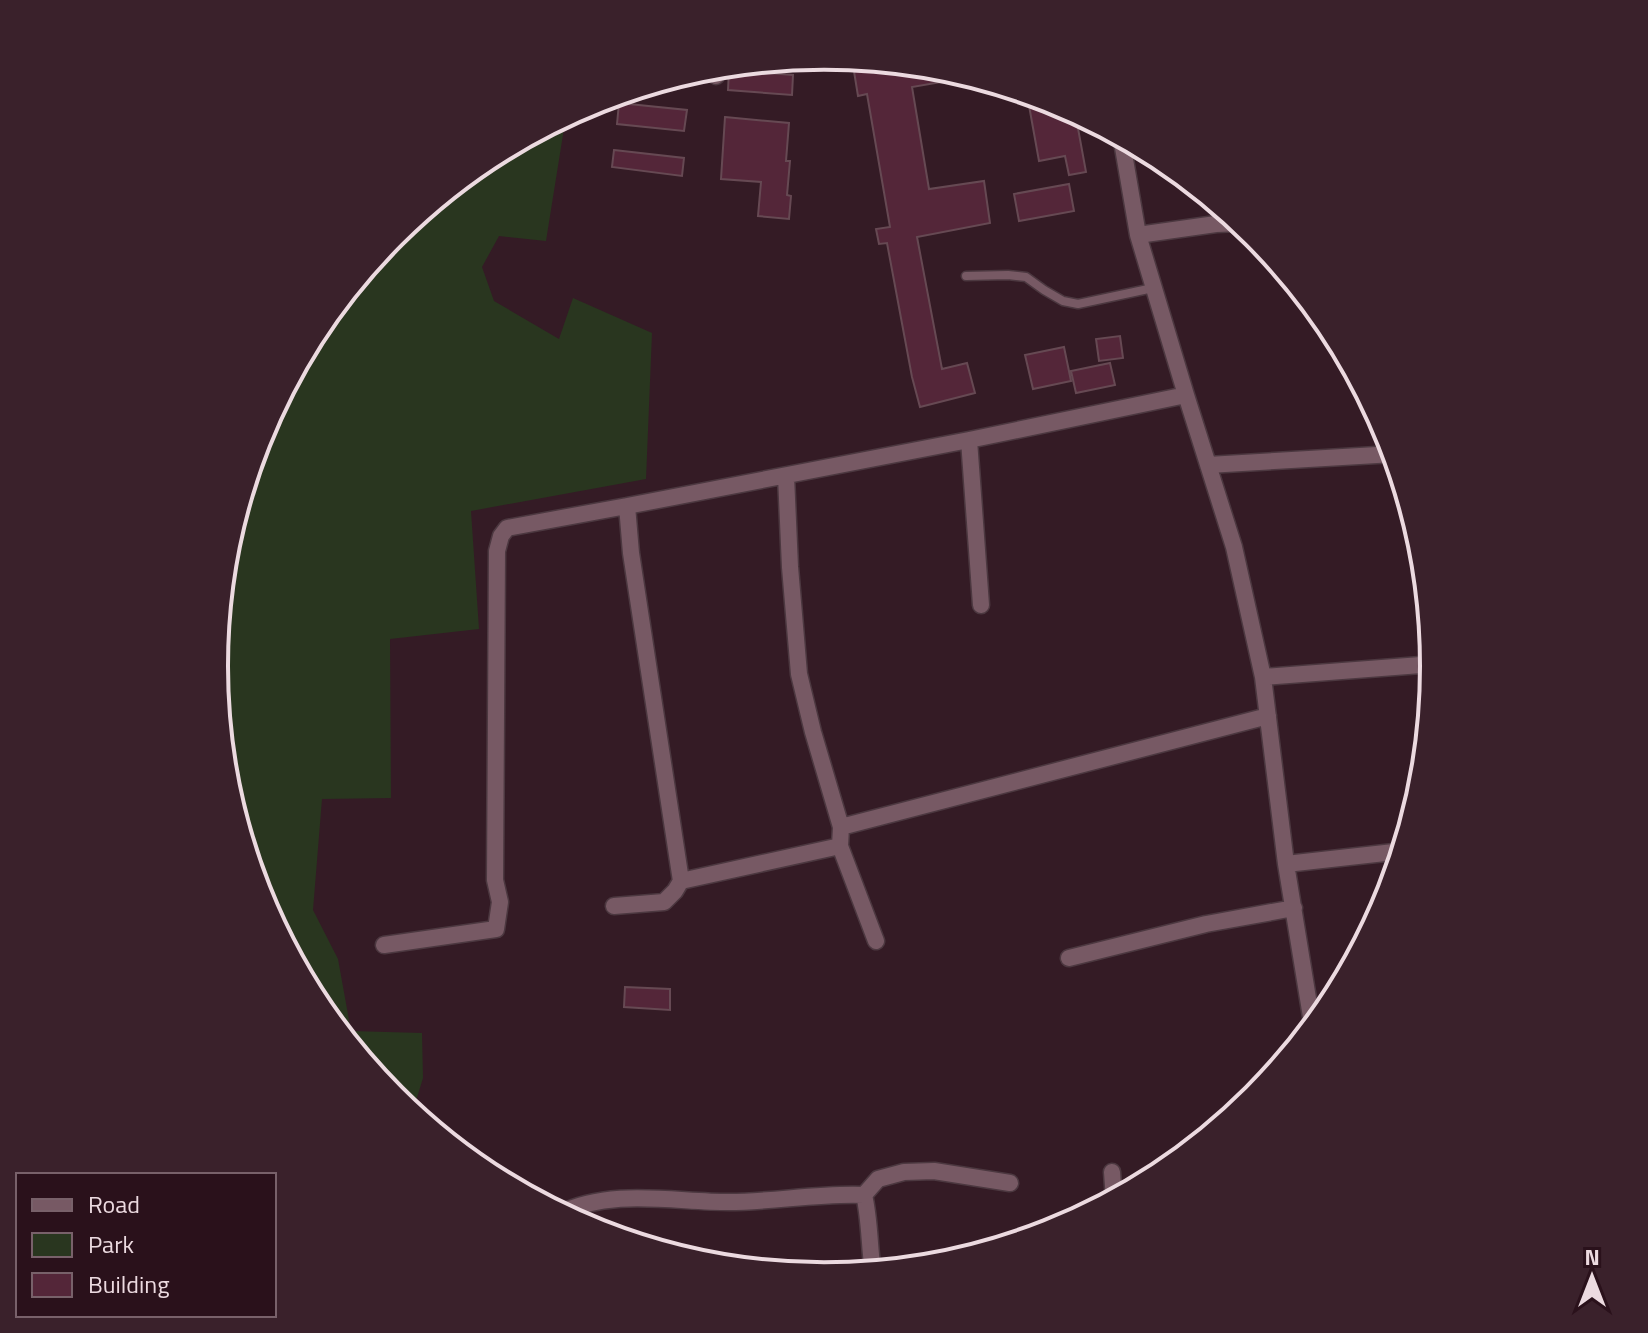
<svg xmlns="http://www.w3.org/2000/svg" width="1648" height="1333" font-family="'Titillium Web',sans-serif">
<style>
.green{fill:#29361f}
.building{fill:#542639;stroke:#664953;stroke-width:2}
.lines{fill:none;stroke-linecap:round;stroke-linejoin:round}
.service-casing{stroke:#4c3840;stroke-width:11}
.minor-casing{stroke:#4c3840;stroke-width:19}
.service{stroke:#775964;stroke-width:8}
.minor{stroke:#775964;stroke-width:16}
.rim{fill:none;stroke:#ecdae0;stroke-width:4}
</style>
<rect width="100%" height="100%" fill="#341b25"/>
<path class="green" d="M566 116 546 241 499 236 482 267 494 301 559 339 573 298 652 333 646 479 471 511 479 629 390 639 391 798 322 799 313 910 338 959 351 1031 422 1033 423 1078 412 1114 392 1098 316 1005 260 900 225 785 214 666 225 547 260 432 317 327 393 234 485 159Z"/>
<path class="building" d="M852 59 944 68 951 70 953 80 912 87 929 189 984 181 990 223 917 237 942 369 967 363 975 393 920 407 912 377 887 243 879 244 876 229 890 227 867 94 858 96Z
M729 70 793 75 792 95 728 90Z
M1042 98 1058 103 1075 112 1086 172 1069 175 1065 156 1039 161 1028 100Z
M619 103 687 110 684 131 617 124Z
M725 117 789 123 786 161H790L787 195 791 196 789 219 758 216 761 182 721 179Z
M614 150 684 158 682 176 612 167Z
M1069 184 1074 211 1019 221 1014 194Z
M1120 336 1123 358 1099 361 1096 339Z
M1064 347 1071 381 1033 389 1025 355Z
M1110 363 1115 385 1076 393 1071 371Z
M625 987 670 989V1010L624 1007Z"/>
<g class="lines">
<g class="service-casing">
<path id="service" d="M966 276 1008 275 1026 277 1044 290 1063 301 1078 304 1153 288"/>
</g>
<g class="minor-casing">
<path id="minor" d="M716 76 719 66
M1121 136 1138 235 1186 395 1234 547 1263 677 1286 864 1313 1029
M1138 235 1216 224 1241 223
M969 440 981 605
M1208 465 1394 454
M786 476 790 567 799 674 813 732 841 827 840 846 876 941
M1263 677 1434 664
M841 827 1268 716
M1286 864 1403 851
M681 881 840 846
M614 906 664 902 675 891 681 881 631 553 627 506 969 440 1186 395
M384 945 496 929 500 902 495 880 497 551 501 536 507 528 627 506
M1069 958 1206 924 1294 908
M1112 1172 1114 1200
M864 1195C870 1220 869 1246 873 1272
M559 1214C611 1188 673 1202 729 1202 774 1202 818 1193 864 1195L878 1179 904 1172 934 1171 1010 1183"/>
</g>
<use href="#service" class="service"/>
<use href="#minor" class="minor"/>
</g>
<path d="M0 0H1648V1333H0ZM228 666a596 596 0 1 1 1192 0a596 596 0 1 1-1192 0Z" fill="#3a212b" fill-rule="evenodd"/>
<path class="rim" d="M228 666a596 596 0 1 1 1192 0a596 596 0 1 1-1192 0Z"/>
<rect x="16" y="1173" width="260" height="144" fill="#2a111b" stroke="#78616a" stroke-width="2"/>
<rect x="32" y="1199" width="40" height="12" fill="#775964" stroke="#78616a" stroke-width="2"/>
<text x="88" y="1213" font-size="24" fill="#ecdae0">Road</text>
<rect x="32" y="1233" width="40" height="24" fill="#29361f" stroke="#78616a" stroke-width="2"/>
<text x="88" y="1253" font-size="24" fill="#ecdae0">Park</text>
<rect x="32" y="1273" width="40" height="24" fill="#542639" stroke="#78616a" stroke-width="2"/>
<text x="88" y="1293" font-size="24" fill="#ecdae0">Building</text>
<g transform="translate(1592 1277)" stroke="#2a111b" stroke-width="6" paint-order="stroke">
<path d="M0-6L14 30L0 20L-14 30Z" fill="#ecdae0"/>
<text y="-12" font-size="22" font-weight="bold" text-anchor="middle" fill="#ecdae0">N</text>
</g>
</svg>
